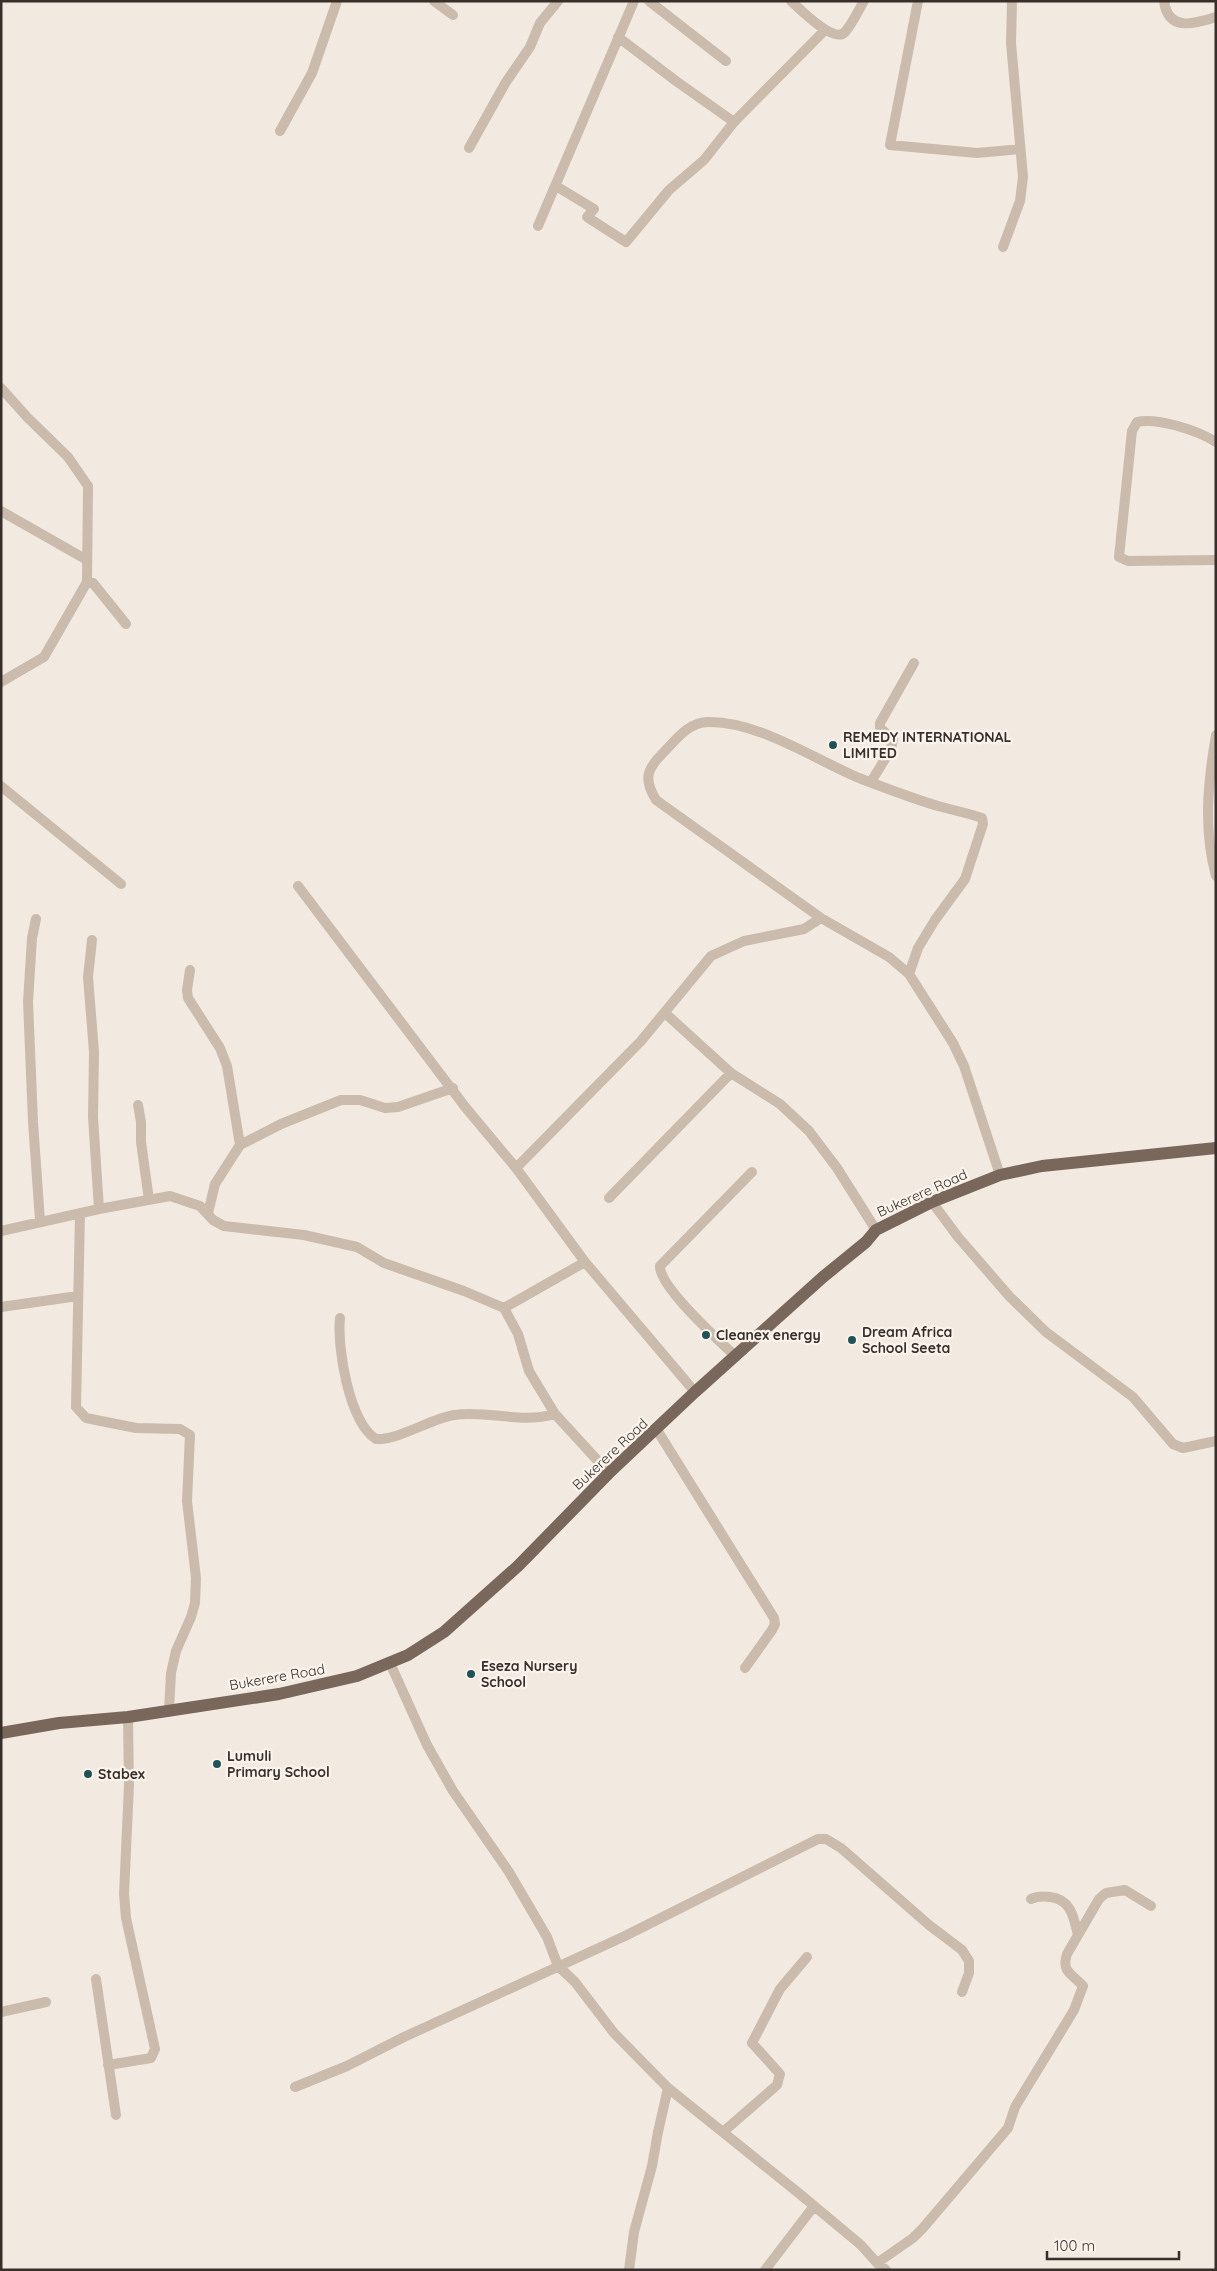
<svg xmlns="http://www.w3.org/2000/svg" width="1217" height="2271" font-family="Quicksand,sans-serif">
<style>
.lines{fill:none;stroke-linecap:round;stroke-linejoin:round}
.minor{stroke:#cabbac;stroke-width:10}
.major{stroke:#79675c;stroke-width:12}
.poi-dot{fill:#215258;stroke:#faf4ec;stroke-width:2}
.labels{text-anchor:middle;stroke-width:4.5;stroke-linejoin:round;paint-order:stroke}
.poi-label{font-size:14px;font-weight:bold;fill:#382f2a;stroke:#faf4ec;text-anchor:start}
.street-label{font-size:14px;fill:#382f2a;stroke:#faf4ec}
</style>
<rect width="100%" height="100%" fill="#f2eae0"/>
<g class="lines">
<path class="minor" d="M434 1 453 15
M649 1 726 61
M791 1C801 10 834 44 845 32 853 23 858 11 864 1
M918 1 890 145 977 153 1020 149
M1164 1C1168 32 1194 24 1216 17
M618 37 676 81 734 122
M280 131 312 73 337 1
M469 148 506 82 530 47 540 23 558 1
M556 186 594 209 587 217 626 242 669 190 704 160 734 122 825 30
M538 226 634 1
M1003 247 1020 201 1023 177 1011 43 1012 1
M1 388 27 417 68 457 88 486 87 582
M1216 442C1199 431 1157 417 1137 422L1132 431 1119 557 1128 561 1216 560
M1 511 87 560
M1 682 44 657 87 582 93 583 126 624
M1216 735C1208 782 1203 829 1216 876
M871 782 891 749 893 739 880 728V723L914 663
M1 786 121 884
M298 886 466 1108 516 1168 585 1262 695 1392
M36 919 32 938 28 1002 33 1122 40 1221
M92 940 88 977 94 1052 93 1117 99 1209
M190 970 187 990 188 998 220 1048 227 1066 240 1145 215 1184 208 1213
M909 974 918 948 935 920 965 879 983 824 982 818C968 813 952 810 938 806 911 798 885 788 859 778 814 759 758 721 708 722 688 722 675 741 662 754 646 770 644 780 656 800L821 918 889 957 909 974 953 1043 964 1066 1000 1175
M665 1013 731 1073 780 1104 809 1131 837 1168 876 1230
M138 1105 141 1122V1142L149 1200
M240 1145 281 1124 341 1100H360L385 1108 398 1107 453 1088
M516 1168 641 1041 711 956 744 941 804 929 821 918
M609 1198 731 1073
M932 1202 958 1237 1010 1297 1046 1332 1133 1397 1173 1444 1183 1448 1216 1441
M80 1213 76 1407 86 1418 136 1428 180 1429 190 1435 187 1501 196 1578 195 1603 191 1617 176 1651 171 1673 169 1710
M1 1231 99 1209 170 1196 200 1206 213 1220 224 1226 304 1235 357 1247 384 1263 464 1291 504 1308 518 1334 529 1371 555 1414 609 1473
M1 1307 78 1296
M504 1308 585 1262
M340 1318C337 1348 349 1422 376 1439 399 1440 430 1419 454 1415 489 1410 520 1424 555 1414
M736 1357C720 1341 659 1287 660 1266L752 1172
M657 1430 774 1618 775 1624 772 1630 745 1668
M390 1663 427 1745 453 1791 509 1872 547 1937 558 1966 575 1982 614 2033 668 2088 801 2195 861 2245 877 2263 886 2270
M1031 1899C1037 1896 1044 1896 1050 1897 1071 1899 1074 1918 1078 1935
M96 1979 116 2115
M1 2012 46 2002
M108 2065 151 2058 155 2049 126 1918 124 1894 129 1785 128 1717
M295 2087 347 2066 404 2037 625 1936 818 1839H826L841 1848 929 1925 962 1950 969 1961V1973L962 1992
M723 2132 777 2085 780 2074 752 2043 780 1989 807 1957
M877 2263 913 2238 923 2228 1008 2128 1015 2107 1074 2010 1083 1986C1072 1974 1061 1972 1067 1954L1099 1899 1106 1893 1125 1890 1151 1906
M629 2270 634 2232 652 2166 658 2132 668 2088
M765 2270 814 2206"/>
<path class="major" d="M1 1733 59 1723 128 1717 279 1694 357 1676 408 1655 444 1632 518 1566 609 1473 695 1392 823 1277 866 1242 876 1230 932 1202 1000 1175 1042 1166 1216 1148"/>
</g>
<g class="poi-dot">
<circle cx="833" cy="745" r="5"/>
<circle cx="706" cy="1335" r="5"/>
<circle cx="852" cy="1340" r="5"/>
<circle cx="471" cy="1674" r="5"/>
<circle cx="217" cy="1764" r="5"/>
<circle cx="88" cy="1774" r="5"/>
</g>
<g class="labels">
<g class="poi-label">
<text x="843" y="742">REMEDY INTERNATIONAL<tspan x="843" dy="16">LIMITED</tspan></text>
<text x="862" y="1337">Dream Africa<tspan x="862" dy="16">School Seeta</tspan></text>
<text x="716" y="1340">Cleanex energy</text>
<text x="481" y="1671">Eseza Nursery<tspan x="481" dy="16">School</tspan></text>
<text x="227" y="1761">Lumuli<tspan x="227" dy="16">Primary School</tspan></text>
<text x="98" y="1779">Stabex</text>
</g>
<g class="street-label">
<text transform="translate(922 1193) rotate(-24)" y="5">Bukerere Road</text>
<text transform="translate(610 1454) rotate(-43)" y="5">Bukerere Road</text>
<text transform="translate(277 1677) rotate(-10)" y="5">Bukerere Road</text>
</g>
</g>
<rect width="1217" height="2271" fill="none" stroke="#382f2a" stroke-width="5"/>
<path d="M1047 2251v8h132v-8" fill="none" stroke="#382f2a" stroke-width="2.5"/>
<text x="1054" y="2251" font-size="15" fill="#382f2a" stroke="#faf4ec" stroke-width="4" paint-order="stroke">100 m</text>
</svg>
